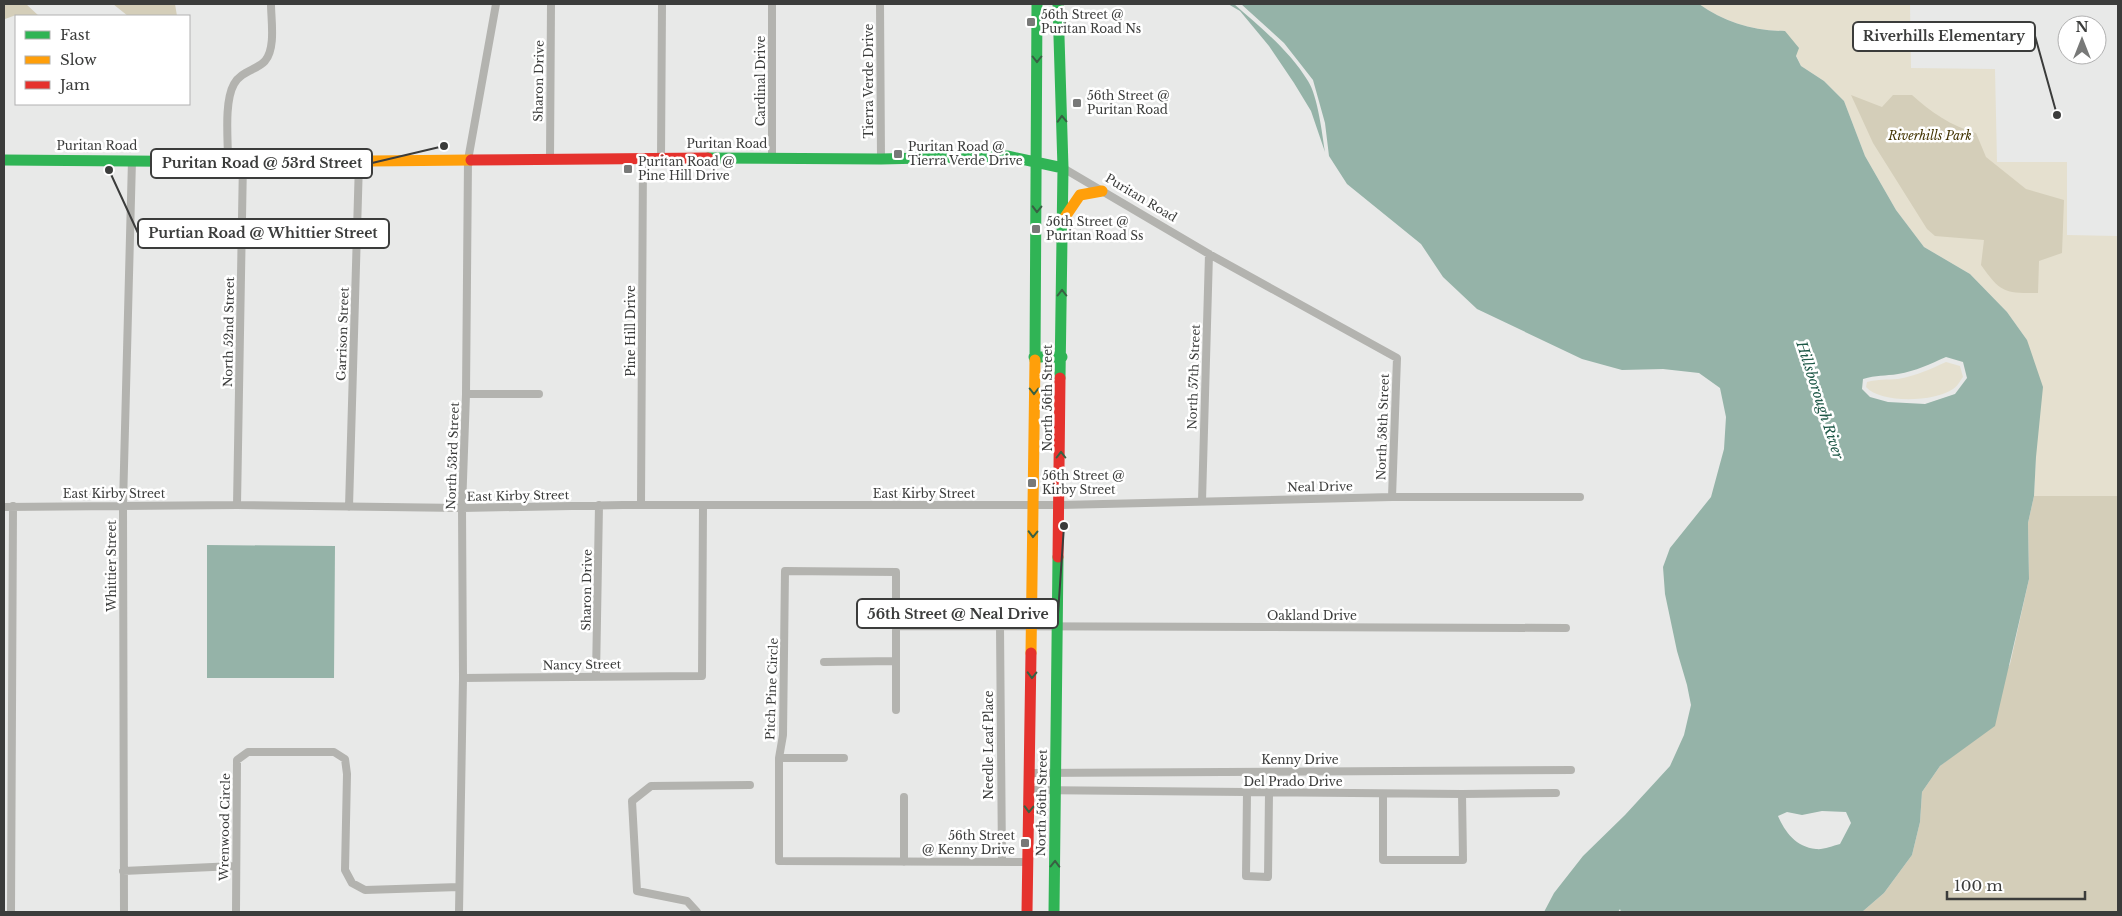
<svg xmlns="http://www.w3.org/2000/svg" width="2122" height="916" font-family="'Libre Baskerville',serif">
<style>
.green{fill:#e5e0cf}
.forest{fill:#d4ceb9}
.water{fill:#95b3a8;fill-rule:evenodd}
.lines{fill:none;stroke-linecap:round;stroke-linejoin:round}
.street{stroke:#b3b3af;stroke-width:8}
.fast{stroke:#30b455;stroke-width:11}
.slow{stroke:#ff9f0a;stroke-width:11}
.jam{stroke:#e5322d;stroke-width:11}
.oneway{stroke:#386043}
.poi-dot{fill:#787978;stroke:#fff;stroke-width:2}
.labels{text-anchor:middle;stroke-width:5;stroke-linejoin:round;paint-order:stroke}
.poi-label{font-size:12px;fill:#3b3c3b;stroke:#fff;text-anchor:start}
.street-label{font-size:12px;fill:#3b3c3b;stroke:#fff}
.park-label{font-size:12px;font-style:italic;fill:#423402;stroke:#fff}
.water-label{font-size:14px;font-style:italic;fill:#1d5746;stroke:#fff}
.leader{fill:none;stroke:#3b3c3b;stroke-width:2}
.callout-dot{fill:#3b3c3b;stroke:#fff;stroke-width:2}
.callout{fill:#fff;stroke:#3b3c3b;stroke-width:2}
.callout-label{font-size:14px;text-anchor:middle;font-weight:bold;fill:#3b3c3b}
</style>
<rect width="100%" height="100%" fill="#e8e9e8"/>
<path class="green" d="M1699 4H1910L1911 68 1995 69 1997 162H2067V235L2118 236V496H2034L2036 457 2027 340 2007 312 1970 274 1924 247 1896 210 1865 156 1844 101 1824 81 1801 66 1785 31C1754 31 1724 22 1699 4Z
M1946 362 1960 366 1963 377C1960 381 1957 387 1953 389 1935 402 1881 404 1866 387L1867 382C1878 379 1887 380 1898 379 1915 376 1931 369 1946 362Z"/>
<path class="forest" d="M5 4H26L39 16H18L16 15 5 19Z
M113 4H175L177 16H128Z
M1851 95 1882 107 1893 95H1912C1931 112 1951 126 1976 133L1986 157 2026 189 2064 200 2062 253 2039 261 2038 293C2004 293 2001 293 1981 265L1984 240 1935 236 1927 229 1873 143Z
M2034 496H2118V912H1862L1884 893 1912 855 1920 822 1922 792 1940 766 1964 747 2010 664 2029 579 2028 523Z"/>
<path class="water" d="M1228 4H1234C1261 28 1289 50 1308 81 1318 97 1322 133 1325 152L1311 111 1294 83 1269 46 1240 11Z
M1241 4H1699C1724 22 1753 31 1785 31L1799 48 1796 56 1801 66 1824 81 1844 101 1865 156 1896 210 1924 247 1970 274 2007 312 2027 340 2043 387 2036 457 2034 496 2028 523 2029 579 1995 726 1940 766 1922 792 1920 822 1912 855 1884 893 1862 912H1621L1620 909 1618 912H1544L1554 893 1583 856 1625 815 1670 766 1684 735 1691 705 1687 685 1677 651 1665 594 1663 567 1670 548 1711 497 1724 449 1726 417 1720 388 1699 373 1663 369 1622 370 1582 359 1477 309 1443 277 1421 244 1347 184 1329 156 1325 123 1313 80 1284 43ZM1946 357 1963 362 1967 378 1955 394 1925 404 1888 402 1870 397 1862 389 1863 379C1876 375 1885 376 1898 374 1916 371 1930 364 1946 357ZM1822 811 1846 812 1851 823 1840 844C1832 846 1823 850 1816 849 1796 847 1785 832 1778 816L1787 812 1802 815Z
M207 545 335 546 334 678H207Z"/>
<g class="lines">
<path class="street" d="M880 4 881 159
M550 158 551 4
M661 158 662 4
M772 158V4
M228 160C228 139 224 102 234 84 241 71 257 70 265 61 276 48 271 20 271 4
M1063 168 1209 254 1397 358 1392 497
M466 394H539
M1202 501 1209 254
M237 505 243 161
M641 505 643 158
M4 507 237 505 462 508 623 505H1061L1392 497H1580
M349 507 359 162
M895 626 1566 628
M1000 627 1002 862
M824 662 895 661
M596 676 599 505
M463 678 702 676 703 506
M896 710V572L785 571 783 735 779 758V861L1028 862
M779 758H844
M1030 773 1571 770
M1029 790 1462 794 1556 793
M1247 793 1246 876 1268 877 1269 793
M1383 794V860H1463L1462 794
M904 797V862
M123 871 235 866
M11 912 13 506
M124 912 123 505 132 160
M236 912 237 760 248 752H334L345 759 347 774 345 870 352 883 365 890 459 887
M459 912 463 678 462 508 466 394 468 160 496 4
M697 912 687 901 637 891 632 801 651 786 750 785"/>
<path class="fast" d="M1058 4 1063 168 1060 378
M708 158 881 159 1007 156 1063 168
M4 160 271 162
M1034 357H1062
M1035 360 1037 4
M1054 912 1058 557"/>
<path class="slow" d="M271 162 471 160
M1063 220 1080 195 1102 191
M1031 653 1035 360"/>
<path class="jam" d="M471 160 708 158
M1058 557 1060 378
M1027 912 1031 653"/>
</g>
<defs><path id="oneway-chevron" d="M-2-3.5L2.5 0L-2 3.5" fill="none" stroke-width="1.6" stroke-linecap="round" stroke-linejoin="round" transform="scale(1.25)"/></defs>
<g class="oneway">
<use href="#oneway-chevron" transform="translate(1037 59) rotate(90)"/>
<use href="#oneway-chevron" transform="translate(1062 119) rotate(-92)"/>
<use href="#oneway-chevron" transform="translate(1037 209) rotate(91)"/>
<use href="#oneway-chevron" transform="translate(1062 293) rotate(-90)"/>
<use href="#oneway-chevron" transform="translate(1034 391) rotate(90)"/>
<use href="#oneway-chevron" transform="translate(1061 455) rotate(-90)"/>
<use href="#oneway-chevron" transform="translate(1033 534) rotate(91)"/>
<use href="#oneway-chevron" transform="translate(1032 675) rotate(91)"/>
<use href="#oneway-chevron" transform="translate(1029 809) rotate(91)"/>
<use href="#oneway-chevron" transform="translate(1055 864) rotate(-89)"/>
</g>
<g class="poi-dot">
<rect x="1026" y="17" width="10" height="10" rx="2.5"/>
<rect x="1072" y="98" width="10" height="10" rx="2.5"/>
<rect x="893" y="149" width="10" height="10" rx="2.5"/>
<rect x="623" y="164" width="10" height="10" rx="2.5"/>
<rect x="1031" y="224" width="10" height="10" rx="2.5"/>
<rect x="1027" y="478" width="10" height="10" rx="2.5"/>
<rect x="1020" y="838" width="10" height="10" rx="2.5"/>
</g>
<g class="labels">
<g class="poi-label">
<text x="1041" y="19">56th Street @<tspan x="1041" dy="14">Puritan Road Ns</tspan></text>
<text x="1087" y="100">56th Street @<tspan x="1087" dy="14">Puritan Road</tspan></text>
<text x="908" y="151">Puritan Road @<tspan x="908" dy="14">Tierra Verde Drive</tspan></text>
<text x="638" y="166">Puritan Road @<tspan x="638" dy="14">Pine Hill Drive</tspan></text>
<text x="1046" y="226">56th Street @<tspan x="1046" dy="14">Puritan Road Ss</tspan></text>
<text x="1042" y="480">56th Street @<tspan x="1042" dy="14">Kirby Street</tspan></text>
<text x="1015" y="840" text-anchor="end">56th Street<tspan x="1015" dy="14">@ Kenny Drive</tspan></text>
</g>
<g class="street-label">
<text transform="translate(539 81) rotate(-89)" y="4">Sharon Drive</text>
<text transform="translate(761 81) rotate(-90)" y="4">Cardinal Drive</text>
<text transform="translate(869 81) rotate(-90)" y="4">Tierra Verde Drive</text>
<text x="727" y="148">Puritan Road</text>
<text x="97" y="150">Puritan Road</text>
<text transform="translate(1141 198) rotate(31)" y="4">Puritan Road</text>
<text transform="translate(631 331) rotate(-90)" y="4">Pine Hill Drive</text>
<text transform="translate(229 332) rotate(-89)" y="4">North 52nd Street</text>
<text transform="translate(343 334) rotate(-88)" y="4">Garrison Street</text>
<text transform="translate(1194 377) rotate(-88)" y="4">North 57th Street</text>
<text transform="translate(1048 398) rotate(-90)" y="4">North 56th Street</text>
<text transform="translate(1383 427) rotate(-88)" y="4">North 58th Street</text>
<text transform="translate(453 456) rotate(-88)" y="4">North 53rd Street</text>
<text transform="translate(1320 487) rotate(-1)" y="4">Neal Drive</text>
<text x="114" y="498">East Kirby Street</text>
<text x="924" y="498">East Kirby Street</text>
<text transform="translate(518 496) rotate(-1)" y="4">East Kirby Street</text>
<text transform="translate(112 566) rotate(-90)" y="4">Whittier Street</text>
<text transform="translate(587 590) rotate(-89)" y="4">Sharon Drive</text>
<text x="1312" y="620">Oakland Drive</text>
<text transform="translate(582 665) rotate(-1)" y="4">Nancy Street</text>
<text transform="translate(772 689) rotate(-88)" y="4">Pitch Pine Circle</text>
<text transform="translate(989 745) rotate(-90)" y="4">Needle Leaf Place</text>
<text x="1300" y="764">Kenny Drive</text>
<text x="1293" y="786">Del Prado Drive</text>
<text transform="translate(1042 803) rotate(-89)" y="4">North 56th Street</text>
<text transform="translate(225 827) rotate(-89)" y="4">Wrenwood Circle</text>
</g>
<g class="park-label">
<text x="1930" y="140">Riverhills Park</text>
</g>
<g class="water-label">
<text transform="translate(1820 400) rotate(72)" y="5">Hillsborough River</text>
</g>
</g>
<path class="leader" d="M2057 115L2035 36M444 146L372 163M109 170L138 233M1064 526L1058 614"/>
<g class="callout-dot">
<circle cx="2057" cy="115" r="5"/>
<circle cx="444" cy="146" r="5"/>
<circle cx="109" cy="170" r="5"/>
<circle cx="1064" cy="526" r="5"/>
</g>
<g class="callout">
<rect x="1853" y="22" width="182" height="29" rx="5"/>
<rect x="151" y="149" width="221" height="29" rx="5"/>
<rect x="138" y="219" width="251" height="29" rx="5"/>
<rect x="857" y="599" width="201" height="29" rx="5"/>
</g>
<g class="callout-label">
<text x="1944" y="41">Riverhills Elementary</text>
<text x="262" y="168">Puritan Road @ 53rd Street</text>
<text x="263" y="238">Purtian Road @ Whittier Street</text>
<text x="958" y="619">56th Street @ Neal Drive</text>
</g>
<rect width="2122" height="916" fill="none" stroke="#3b3c3b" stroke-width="10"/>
<rect x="15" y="15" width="175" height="90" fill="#ffffff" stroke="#b1b1b1"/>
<rect x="25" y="31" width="25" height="8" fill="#30b455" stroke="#b1b1b1"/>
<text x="60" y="40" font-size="15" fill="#3b3c3b">Fast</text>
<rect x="25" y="56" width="25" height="8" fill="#ff9f0a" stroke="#b1b1b1"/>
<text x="60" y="65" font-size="15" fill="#3b3c3b">Slow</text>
<rect x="25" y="81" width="25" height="8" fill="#e5322d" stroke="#b1b1b1"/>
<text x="60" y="90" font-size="15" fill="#3b3c3b">Jam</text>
<g transform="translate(2082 40)"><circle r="24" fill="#ffffff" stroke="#b1b1b1"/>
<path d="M0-4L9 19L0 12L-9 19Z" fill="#787978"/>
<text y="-8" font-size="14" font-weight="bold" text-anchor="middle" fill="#3b3c3b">N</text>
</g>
<path d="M1947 891v8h138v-8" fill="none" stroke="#3b3c3b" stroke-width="2.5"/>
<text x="1954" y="891" font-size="15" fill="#3b3c3b" stroke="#ffffff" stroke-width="4" paint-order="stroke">100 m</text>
</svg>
